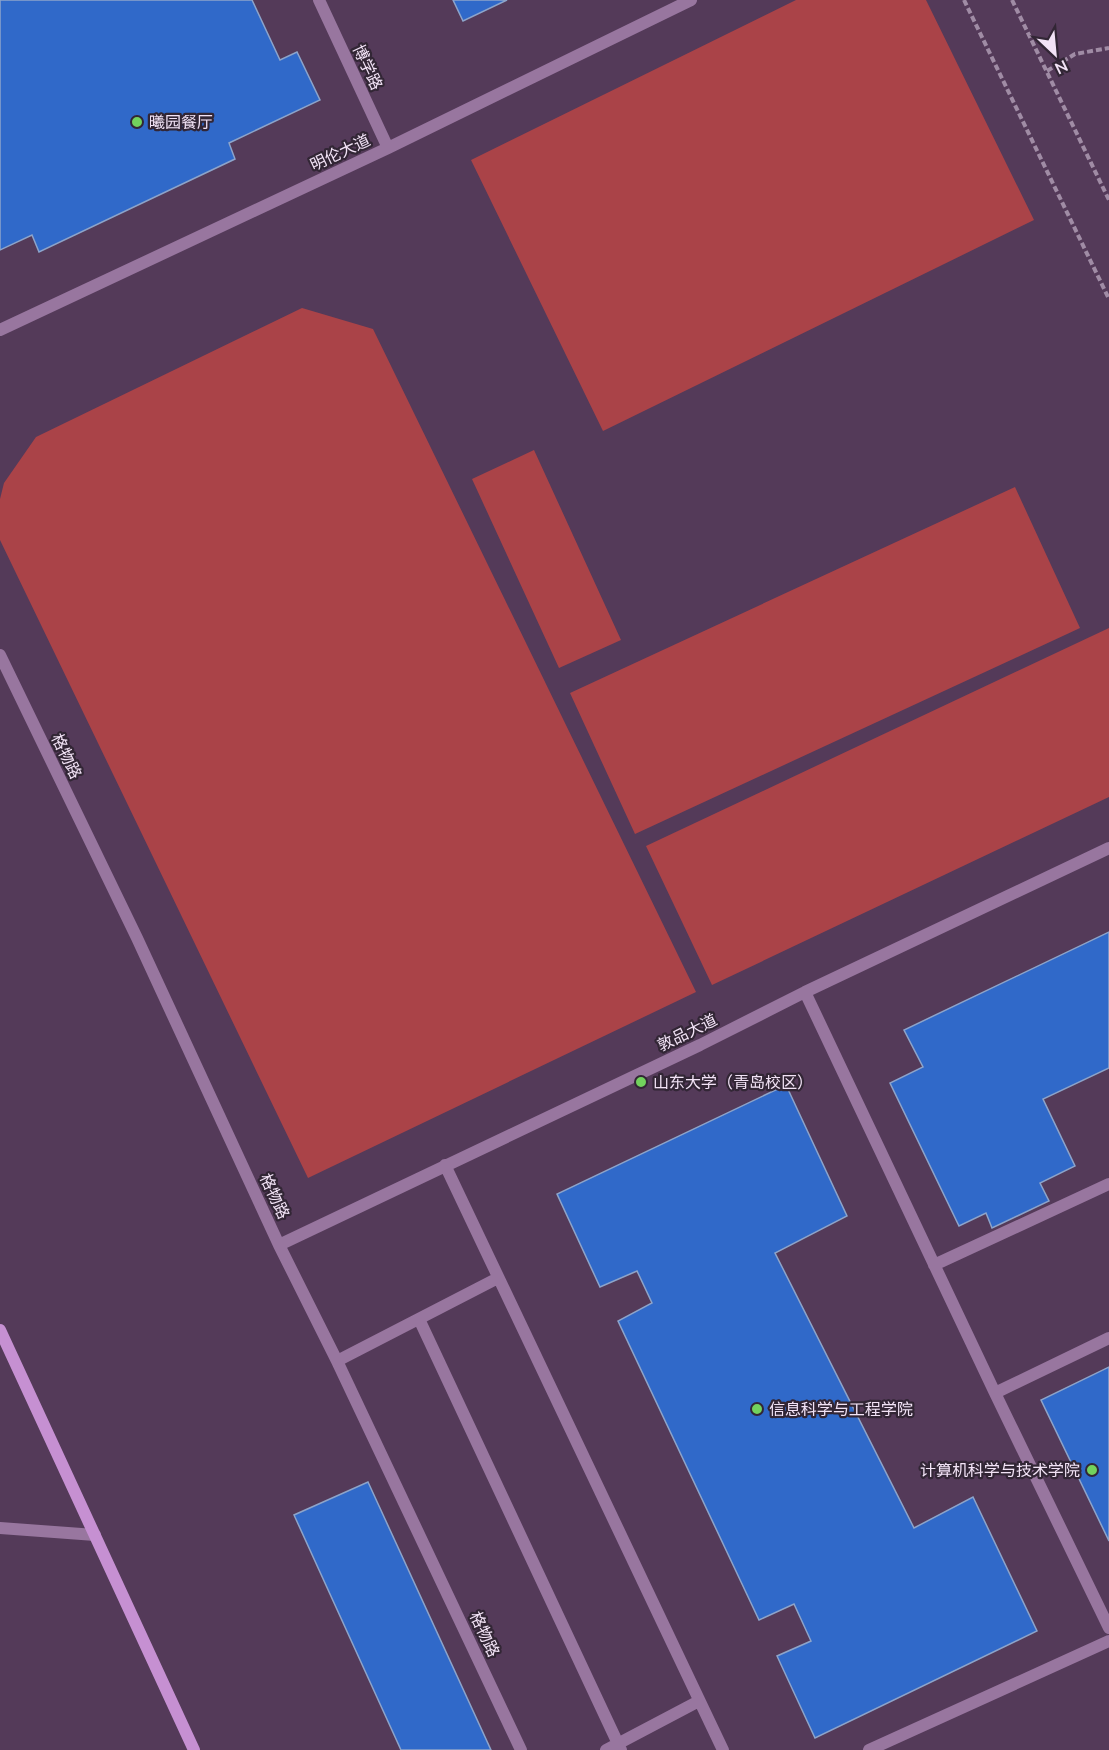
<svg xmlns="http://www.w3.org/2000/svg" width="1109" height="1750" font-family="'Nunito Sans','Noto Sans SC',sans-serif">
<style>
.green{fill:#aa4348}
.building{fill:#3069c9;stroke:#8da4ca;stroke-width:1.5}
.lines{fill:none;stroke-linecap:round;stroke-linejoin:round}
.path{stroke:#a08ca5;stroke-width:4;stroke-dasharray:6 3;stroke-linecap:butt}
.lane{stroke:#98769f;stroke-width:12}
.street{stroke:#98769f;stroke-width:12}
.secondary{stroke:#c690d2;stroke-width:12}
.poi-dot{fill:#72d25d;stroke:#322635;stroke-width:2}
.labels{text-anchor:middle;stroke-width:4.5;stroke-linejoin:round;paint-order:stroke}
.street-label{font-size:16px;fill:#f2e3f6;stroke:#322635}
.poi-label{font-size:16px;fill:#f2e3f6;stroke:#322635;text-anchor:start}
</style>
<rect width="100%" height="100%" fill="#543a59"/>
<path class="green" d="M796 0H926L1034 220 603 431 471 160Z
M302 308 373 329 696 992 308 1178 0 540V499L4 483 36 437Z
M534 450 621 640 559 668 472 479Z
M1015 487 1080 628 635 834 570 693Z
M1109 628V797L712 985 646 846Z"/>
<path class="building" d="M0 0H252L280 60 297 52 320 100 229 143 235 159 39 252 32 235 0 250Z
M453 0H507L463 21Z
M1109 932V1068L1043 1099 1075 1166 1040 1183 1049 1201 992 1228 986 1213 959 1226 890 1083 923 1067 904 1030Z
M786 1085 847 1216 775 1253 914 1528 973 1497 1037 1631 815 1738 777 1656 811 1641 794 1604 759 1620 618 1321 652 1303 637 1271 600 1287 557 1194Z
M1109 1367V1541L1041 1400Z
M368 1482 491 1750H401L294 1515Z"/>
<g class="lines">
<path class="path" d="M964 0 1109 299
M1012 0 1109 200
M1047 71 1075 54 1109 48"/>
<path class="lane" d="M319 0 388 148
M0 330 388 148 691 0
M0 655 137 938 279 1245 337 1361 521 1750
M805 992 995 1393 1109 1628
M445 1165 723 1750
M279 1245 700 1045 805 992 1109 848
M934 1265 1109 1184
M419 1319 621 1750
M337 1361 498 1278
M995 1393 1109 1338
M606 1750 699 1701
M869 1750 1109 1641"/>
<path class="street" d="M0 1528 95 1535"/>
<path class="secondary" d="M0 1330 194 1750"/>
</g>
<g class="poi-dot">
<circle cx="137" cy="122" r="6"/>
<circle cx="641" cy="1082" r="6"/>
<circle cx="757" cy="1409" r="6"/>
<circle cx="1092" cy="1470" r="6"/>
</g>
<g class="labels">
<g class="street-label">
<text transform="translate(368 67) rotate(65)" y="6">博学路</text>
<text transform="translate(340 152) rotate(-25)" y="6">明伦大道</text>
<text transform="translate(67 756) rotate(64)" y="6">格物路</text>
<text transform="translate(687 1032) rotate(-26)" y="6">敦品大道</text>
<text transform="translate(275 1196) rotate(65)" y="6">格物路</text>
<text transform="translate(485 1634) rotate(65)" y="6">格物路</text>
</g>
<g class="poi-label">
<text x="149" y="128">曦园餐厅</text>
<text x="653" y="1088">山东大学（青岛校区）</text>
<text x="769" y="1415">信息科学与工程学院</text>
<text x="1080" y="1476" text-anchor="end">计算机科学与技术学院</text>
</g>
</g>
<g transform="translate(1055 54) rotate(154)" stroke="#322635" stroke-width="4.5" paint-order="stroke">
<path d="M0-4.5L10 22L0 15L-10 22Z" fill="#f2e3f6"/>
<text y="-9" font-size="16" font-weight="bold" text-anchor="middle" fill="#f2e3f6">N</text>
</g>
</svg>
